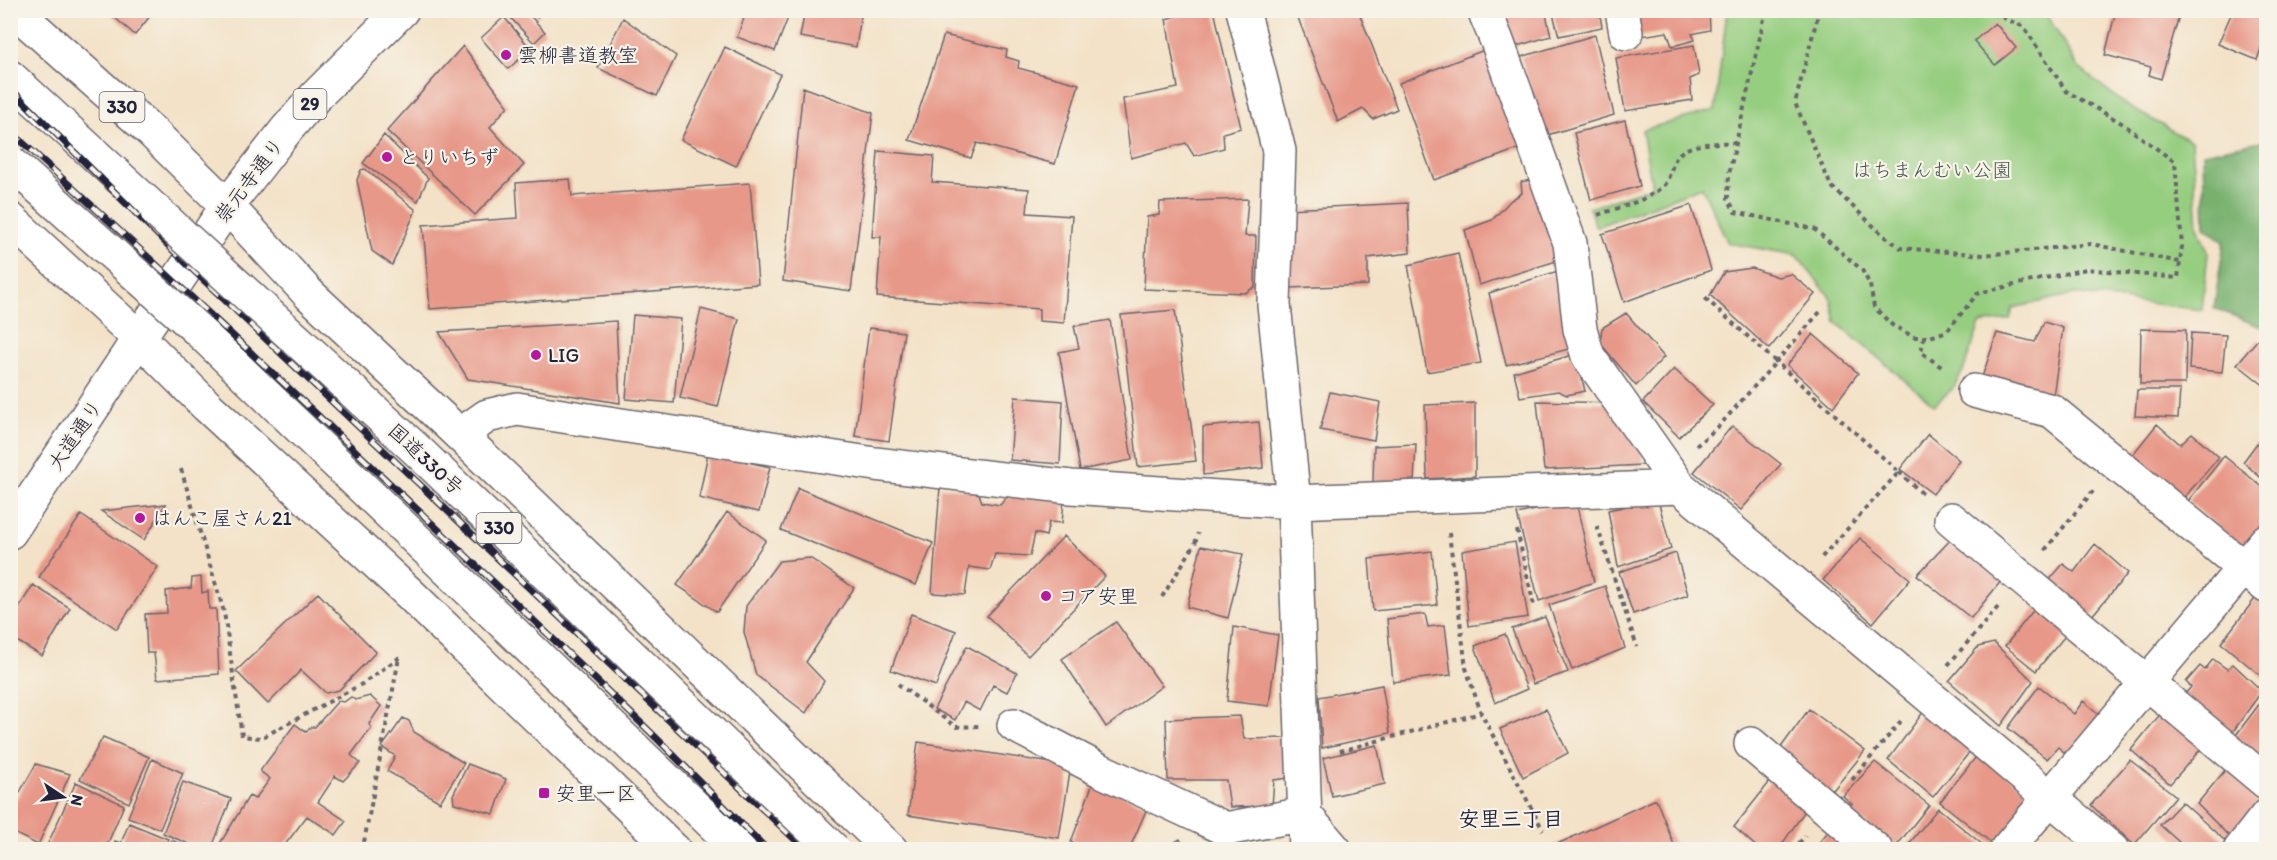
<svg xmlns="http://www.w3.org/2000/svg" width="2277" height="860" font-family="Itim,'Klee One',sans-serif">
<style>
.green{fill:#96ce80;stroke:#5c785e;stroke-width:1.5}
.forest{fill:#78b16e;stroke:#4d6a54;stroke-width:1.5}
.building{fill:#e79888}
.lines{fill:none;stroke-linecap:round;stroke-linejoin:round}
.minor-casing{stroke:#6b656c;stroke-width:36}
.primary-casing{stroke:#6b656c;stroke-width:36}
.trunk-casing{stroke:#6b656c;stroke-width:36}
.path{stroke:#6b656c;stroke-width:4;stroke-dasharray:4.5 4.5;stroke-linecap:butt}
.minor{stroke:#fff;stroke-width:33}
.primary{stroke:#fff;stroke-width:33}
.trunk{stroke:#fff;stroke-width:33}
.rail-casing{stroke:#22223b;stroke-width:7}
.rail{stroke:#f7f3e8;stroke-width:4.5;stroke-dasharray:14;stroke-linecap:butt}
.trunk-bridge-casing{stroke:#6b656c;stroke-width:36;stroke-linecap:butt}
.trunk-bridge{stroke:#fff;stroke-width:33}
.poi-dot{fill:#b5179e;stroke:#f7f3e8;stroke-width:2}
.labels{text-anchor:middle;stroke-width:4.5;stroke-linejoin:round;paint-order:stroke}
.shield{fill:#f7f3e8;stroke:#62616f;stroke-width:1.5}
.shield-label{font-size:18px;font-weight:bold;fill:#22223b}
.poi-label{font-size:20px;fill:#22223b;stroke:#f7f3e8;text-anchor:start}
.park-label{font-size:20px;fill:#455650;stroke:#f7f3e8}
.street-label{font-size:20px;fill:#22223b;stroke:#f7f3e8}
.neighbourhood-label{font-size:21px;font-weight:bold;fill:#22223b;stroke:#f7f3e8}
</style>
<rect width="100%" height="100%" fill="#f7f3e8"/>
<filter id="ink" filterUnits="userSpaceOnUse"><feTurbulence type="fractalNoise" baseFrequency=".0167" numOctaves="2"/><feDisplacementMap in="SourceGraphic" scale="12" xChannelSelector="R" yChannelSelector="G"/><feConvolveMatrix kernelMatrix="1 2 1 2 8 2 1 2 1" color-interpolation-filters="sRGB"/></filter>
<filter id="wash" filterUnits="userSpaceOnUse"><feTurbulence type="fractalNoise" baseFrequency=".008" numOctaves="4" result="noise"/><feDisplacementMap in="SourceGraphic" scale="24" xChannelSelector="R" yChannelSelector="G"/><feGaussianBlur stdDeviation="1.35" result="paint"/><feColorMatrix in="noise" values="0 0 0 0 0 0 0 0 0 0 0 0 0 0 0 0 0 1.4 0 .05"/><feComposite in="paint" operator="in"/></filter>
<g filter="url(#wash)">
<rect width="100%" height="100%" fill="#f3e2c7"/>
<path class="green" d="M1727 11H2043L2050 20 2078 67 2126 105 2192 142 2198 227 2208 252 2202 310 2074 294 2013 308 2010 319 1980 324 1963 371 1952 389 1934 405 1836 322 1831 298 1796 255 1728 243 1702 187 1596 227 1589 208 1652 187 1642 130 1715 110Z"/>
<path class="forest" d="M2266 140V329L2214 308 2224 242 2205 227 2203 153Z"/>
<g id="blocks">
<path class="building" d="M106 10H155L135 35Z
M512 10H525L545 32 534 43 507 14Z
M531 10H544L537 17Z
M747 10H791L775 51 737 37Z
M805 10H862L856 47 800 37Z
M1194 10H1214L1241 128 1223 133 1224 148 1194 156 1186 143 1131 158 1123 99 1178 88 1166 19Z
M1295 10H1358L1397 109 1373 119 1363 109 1338 122Z
M1497 10H1545L1551 36 1510 48Z
M1552 10H1599L1602 27 1559 36Z
M1633 10H1709L1710 30 1692 34 1695 40 1672 46 1667 32 1636 37Z
M2116 10 2180 12 2161 79 2149 75 2151 67 2105 55Z
M2233 10H2266V34L2257 60 2218 44Z
M504 17 531 49 508 69 481 38Z
M623 18 676 56 657 96 598 68Z
M1995 23 2016 48 1995 65 1974 41Z
M944 35 1007 50 1006 57 1019 61 1018 68 1079 84 1055 164 977 143 971 158 909 140Z
M1595 35 1614 115 1544 136 1521 57Z
M1694 45 1699 75 1690 79 1692 100 1625 111 1616 58Z
M463 46 508 106 490 127 524 165 475 215 387 131Z
M725 47 780 74 736 166 681 140Z
M1492 47 1526 146 1434 180 1399 83Z
M803 87 873 113 851 291 783 281Z
M1625 120 1640 186 1591 200 1574 133Z
M384 135 428 178 418 201 363 163Z
M878 151 934 156 932 182 1029 189 1027 213 1072 216 1064 323 1039 321V309L877 297 881 237H872Z
M365 169 416 210 392 265 372 251 357 180 361 170Z
M1540 178 1563 259 1479 285 1465 230 1492 220 1511 200 1522 193 1521 182Z
M570 179 572 196 750 183 758 284 430 309 423 225 518 218 516 183Z
M1248 199 1245 236H1256L1255 287 1245 293 1144 289 1147 217 1159 215 1160 202Z
M1408 203 1410 253 1368 258V285L1288 288V209Z
M1691 205 1711 270 1624 302 1602 234Z
M1458 253 1481 363 1427 372 1408 265Z
M1752 268 1778 277 1791 274 1815 294 1769 349 1710 295 1724 272Z
M1558 271 1573 348 1506 365 1489 293Z
M701 309 739 319 718 407 680 398Z
M1175 310 1196 461 1138 467 1121 315Z
M1626 313 1664 357 1636 386 1600 343 1602 328Z
M633 315 681 319 674 403 626 399Z
M1110 320 1132 460 1080 470 1059 352 1079 348 1074 326Z
M616 321 620 403 468 379 439 332Z
M2044 322 2063 328 2052 403 1980 383 1997 333 2035 342Z
M869 328 904 332 889 441 855 436Z
M2141 329 2186 330 2185 384H2140Z
M2191 333 2226 335 2222 372 2189 369Z
M1813 334 1858 373 1833 407 1787 365Z
M2258 339 2266 345V387L2237 364Z
M1576 354 1585 391 1567 395 1558 391 1520 397 1514 372Z
M1674 369 1713 405 1679 437 1643 402Z
M2137 390H2180L2178 418 2135 416Z
M1330 392 1380 402 1374 440 1320 430Z
M1015 397 1063 401 1060 464 1010 460Z
M1537 401 1612 403 1643 442V465L1544 470Z
M1475 403V476L1427 479 1425 405Z
M1259 422 1263 468 1203 475V427Z
M2157 424 2180 444 2192 433 2219 457 2182 500 2129 459Z
M1732 426 1781 464 1741 510 1694 472Z
M2266 431V482L2243 462Z
M1928 434 1959 460 1933 494 1900 469Z
M1416 444 1414 482H1373L1374 446Z
M708 453 770 467 759 512 699 498Z
M2224 456 2266 490V524L2245 550 2188 501Z
M940 487 978 491 982 502 1000 505 1008 496 1064 500 1062 523 1049 522 1046 536 1035 533 1030 556 995 554 990 570 969 567 965 595 932 593Z
M798 488 933 543 916 585 781 530Z
M1658 500 1671 549 1618 567 1608 510Z
M1576 501 1594 582 1539 601 1517 514Z
M166 504 144 540 101 511Z
M727 512 766 540 717 612 677 585Z
M81 515 158 567 117 629 39 577Z
M1956 534 2006 575 1971 618 1917 575Z
M1064 536 1105 576 1028 656 987 616Z
M1860 538 1910 579 1873 623 1823 580Z
M1515 542 1528 617 1469 626 1462 551Z
M2095 544 2128 573 2091 617 2046 584 2063 564 2074 572Z
M1201 546 1243 554 1228 618 1187 607Z
M1432 551 1437 605 1373 611 1369 559Z
M1676 553 1688 595 1633 614 1619 572Z
M810 558 854 588 806 662 824 681 806 713 756 675 744 632 746 606 779 561Z
M201 577 202 593 208 591 209 609H216L219 674 157 679 154 653H147L145 614 167 613 166 591 191 588 192 578Z
M33 585 70 608 42 656 10 637V622Z
M1605 586 1625 648 1572 670 1549 605Z
M318 593 376 652 339 690 326 693 301 670 268 704 236 671Z
M2257 596 2266 603V680L2221 643Z
M2036 607 2070 630 2036 671 2005 646Z
M911 614 956 631 936 686 891 670Z
M1425 614 1428 627 1445 625 1451 675 1393 682 1387 619Z
M1545 617 1568 672 1533 684 1512 629Z
M1116 622 1162 686 1106 727 1062 659Z
M1234 627 1278 635 1269 706 1227 701Z
M1505 634 1527 689 1495 703 1475 646Z
M1994 643 2033 681 2001 726 1949 681 1978 647Z
M967 646 1017 673 1007 692 993 685 980 711 964 702 955 720 934 709Z
M2213 659 2227 669 2233 664 2262 691 2229 737 2184 695 2191 687 2186 682 2200 666 2205 670Z
M1382 685 1390 733 1322 748 1319 697Z
M2039 686 2074 714 2083 701 2104 718 2071 758 2058 747 2047 759 2008 728Z
M2266 695V768L2233 739Z
M370 696 381 706 369 724 371 728 351 755 360 763 343 781 335 776 318 802 346 821 336 835 307 816 281 850H216L249 796 255 799 270 779 260 771 295 724 306 732 311 727H315L338 701 344 702 351 697 355 700Z
M2166 707 2206 743 2170 784 2131 750Z
M1926 708 1973 748 1933 797 1888 760Z
M1546 709 1568 753 1523 777 1500 729Z
M1809 709 1865 751 1830 794 1779 750Z
M1240 716 1244 739 1285 738 1289 778 1274 780 1272 806 1230 807 1226 780H1168L1166 719Z
M403 718 409 721 414 732 464 763 440 802 387 771 395 756 382 747Z
M103 737 149 757 129 803 80 779Z
M918 742 1071 766 1059 838 908 815Z
M1377 745 1385 784 1332 796 1323 758Z
M1979 753 2038 798 1998 848 1940 802Z
M152 759 183 773 160 829 128 817Z
M2130 760 2176 796 2134 845 2091 805Z
M1875 762 1929 805 1895 848 1847 808 1852 804 1843 796Z
M2231 763 2266 790V807L2237 844 2197 804Z
M36 764 70 774 38 845 10 831V798L16 799Z
M468 764 506 779 494 814 454 803 453 795Z
M1772 779 1807 808 1778 850H1760L1734 827Z
M76 782 124 805 105 850H45Z
M183 782 231 799 211 850H203L163 833Z
M1093 783 1148 806 1129 850H1089L1071 842Z
M1656 799 1676 850H1544Z
M2182 802 2233 848 2231 850H2171L2179 842 2160 825Z
M1938 808 1989 850H1904Z
M129 823 168 839 164 850H112L115 841 121 843Z
M1830 829 1853 850H1813Z
M1180 839 1186 850H1161Z
M172 840 191 850H168Z"/>
</g>
</g>
<g filter="url(#ink)">
<use href="#blocks" fill-opacity="0" stroke="#6b656c" stroke-width="1.5"/>
<g class="lines">
<g class="minor-casing">
<path id="minor" d="M1243 10 1279 151 1274 304 1294 502 1306 850
M1484 10 1497 41 1570 243 1580 329 1588 356 1680 487 2112 850
M1622 10 1626 33
M1974 391 2052 411 2266 586
M460 435 487 416 517 409 875 464 1071 487 1294 502 1680 487
M1951 519 2266 782
M1014 725 1100 770 1226 829 1304 814 1335 850
M1751 744 1876 850
M2006 850 2266 541
M2240 850 2266 817"/>
</g>
<g class="primary-casing">
<path id="primary" d="M10 532 227 206 287 129 315 97 402 10"/>
</g>
<g class="trunk-casing">
<path id="trunk" d="M14 10 152 132 227 206 310 295 460 435 891 850
M10 77 157 212
M10 219 139 338 207 406 410 594 674 850
M198 330 740 850"/>
</g>
<path class="path" d="M1766 10 1729 174 1728 198 1735 212 1814 229 1862 270 1870 285 1874 307 1892 325 1914 337H1930L1947 331 1978 293 2086 269 2178 278 2182 246 2175 162 2120 122 2066 91 2024 27 1985 10
M1821 10 1819 11 1795 103 1831 186 1883 235 1901 248 1984 255 2091 244 2180 262
M1598 215C1619 207 1645 202 1662 187 1670 180 1671 167 1676 158 1684 143 1720 142 1736 143
M1820 312 1776 362 1899 472 1821 558
M1924 337 1921 352 1944 369
M1696 446 1719 426 1776 362 1704 297
M181 469 224 612 242 736 261 738 362 684 400 657
M1899 472 1925 496
M1597 526 1637 647
M1517 530 1534 606
M1449 533 1466 668 1481 713 1543 830
M2045 550 2093 491
M1162 597 1195 544 1198 533
M1948 665 1998 607
M898 684 956 727 979 726
M1340 751 1481 713
M1852 780 1901 721
M364 842 399 658
M1793 850 1805 836"/>
<use href="#minor" class="minor"/>
<use href="#primary" class="primary"/>
<use href="#trunk" class="trunk"/>
<g class="rail-casing">
<path id="rail" d="M10 88 193 270 806 850
M10 131C224 324 433 524 642 724 685 765 725 809 768 850"/>
</g>
<use href="#rail" class="rail"/>
<g class="trunk-bridge-casing">
<path id="trunk-bridge" d="M10 162 198 330
M157 212 419 452 834 850"/>
</g>
<use href="#trunk-bridge" class="trunk-bridge"/>
</g>
</g>
<g class="poi-dot">
<circle cx="506" cy="55" r="6"/>
<circle cx="387" cy="157" r="6"/>
<circle cx="536" cy="355" r="6"/>
<circle cx="140" cy="518" r="6"/>
<circle cx="1046" cy="596" r="6"/>
<rect x="538" y="787" width="12" height="12" rx="3"/>
</g>
<g class="labels">
<g class="shield">
<rect x="293.5" y="89" width="33" height="30" rx="4.5"/>
<rect x="99.5" y="92" width="45" height="30" rx="4.5"/>
<rect x="476.5" y="513" width="45" height="30" rx="4.5"/>
</g>
<g class="shield-label">
<text x="310" y="110">29</text>
<text x="122" y="113">330</text>
<text x="499" y="534">330</text>
</g>
<g class="poi-label">
<text x="518" y="62">雲柳書道教室</text>
<text x="399" y="164">とりいちず</text>
<text x="548" y="362">LIG</text>
<text x="152" y="525">はんこ屋さん21</text>
<text x="1058" y="603">コア安里</text>
<text x="556" y="800">安里一区</text>
</g>
<g class="park-label">
<text x="1932" y="177">はちまんむい公園</text>
</g>
<g class="street-label">
<text transform="translate(249 180) rotate(-53)" y="7">崇元寺通り</text>
<text transform="translate(75 435) rotate(-56)" y="7">大道通り</text>
<text transform="translate(426 459) rotate(43)" y="7">国道330号</text>
</g>
<g class="neighbourhood-label">
<text x="1511" y="826">安里三丁目</text>
</g>
</g>
<rect width="2277" height="860" fill="none" stroke="#f7f3e8" stroke-width="36"/>
<g transform="translate(63 797) rotate(103)" stroke="#f7f3e8" stroke-width="4.5" paint-order="stroke">
<path d="M0-4.5L10 22L0 15L-10 22Z" fill="#22223b"/>
<text y="-9" font-size="16" font-weight="bold" text-anchor="middle" fill="#22223b">N</text>
</g>
</svg>
